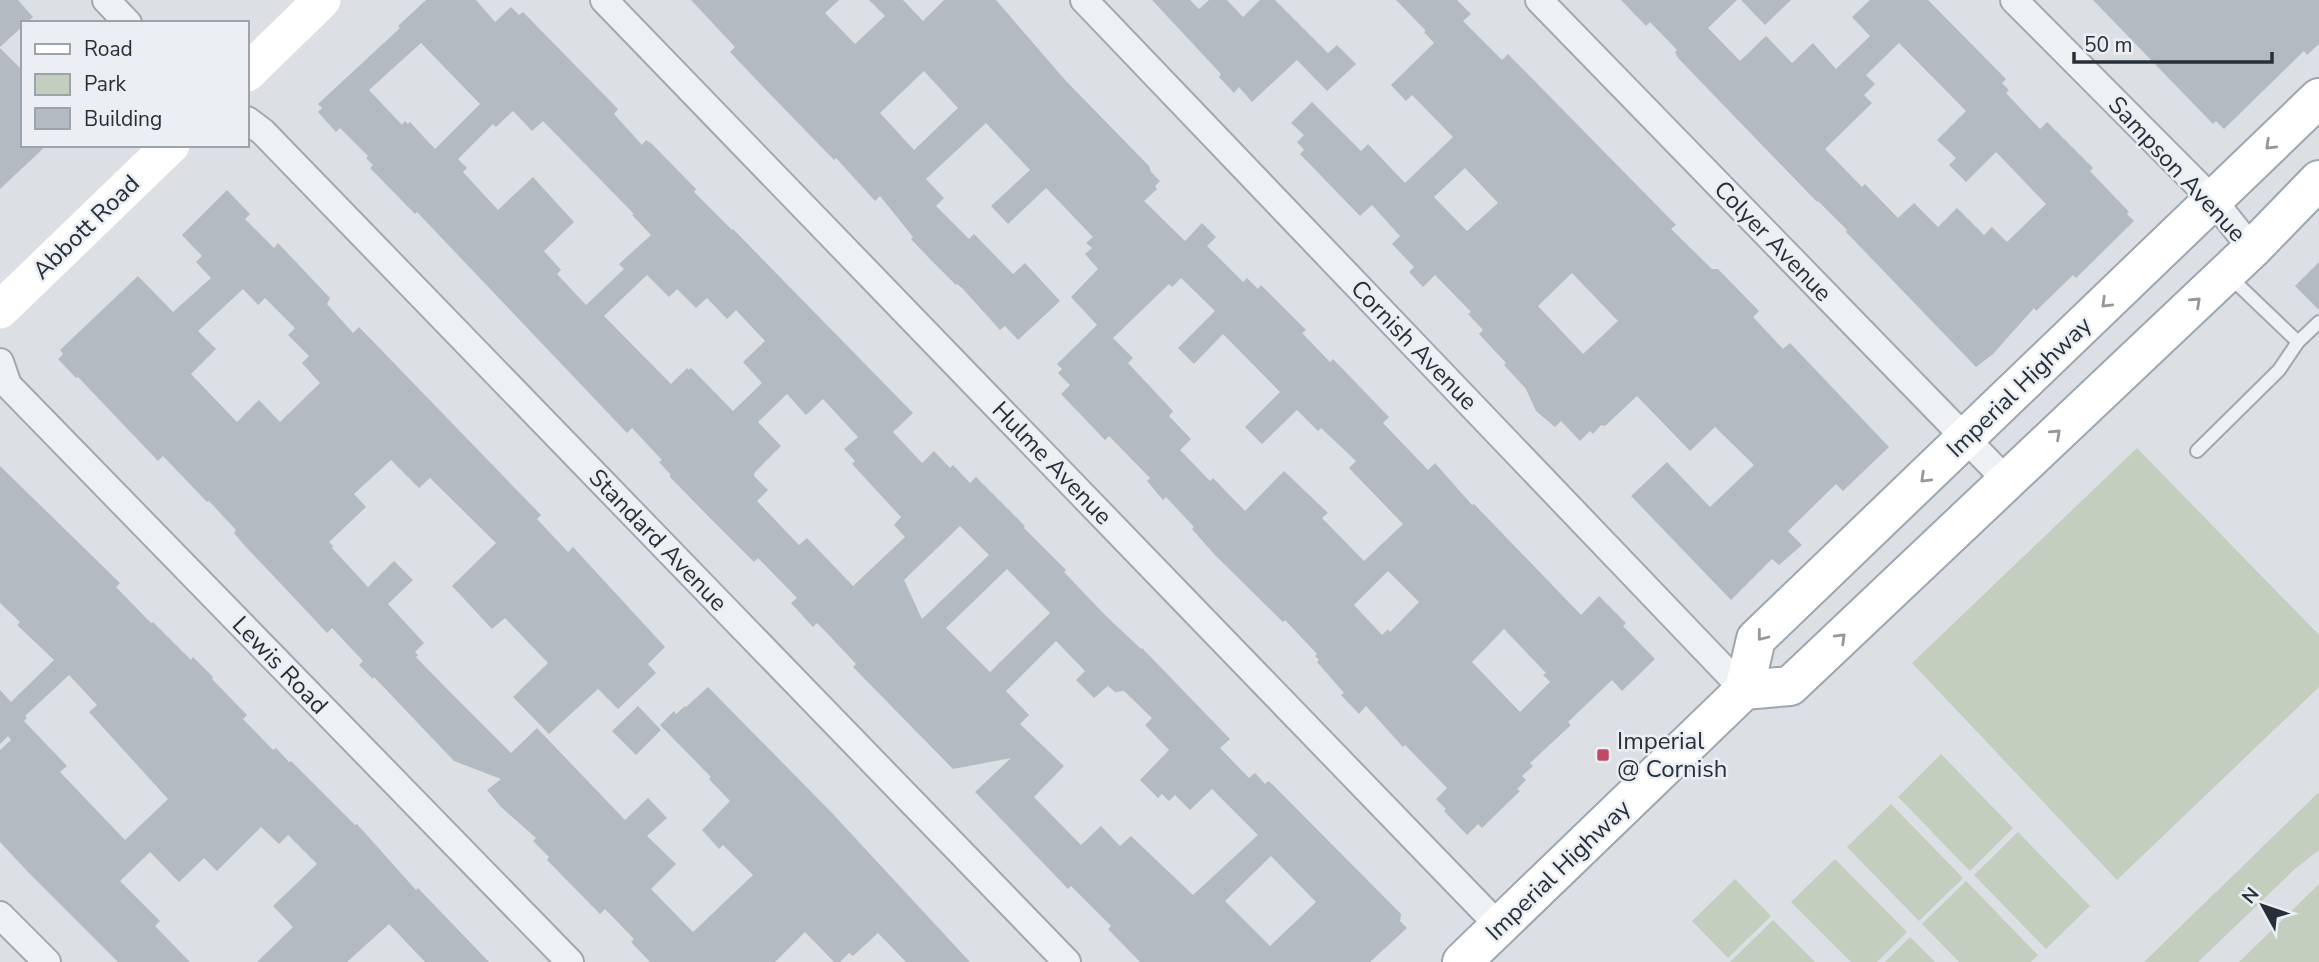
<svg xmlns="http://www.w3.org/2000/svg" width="2319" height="962" font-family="'Nunito Sans',sans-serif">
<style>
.green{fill:#c3cebe}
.building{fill:#b4bac1;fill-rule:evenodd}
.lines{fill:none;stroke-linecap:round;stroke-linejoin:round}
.lane-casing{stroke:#a2a8ae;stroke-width:16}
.street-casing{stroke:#a2a8ae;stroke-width:30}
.primary-casing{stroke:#9ca6b0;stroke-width:42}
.lane{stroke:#eef1f4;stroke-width:12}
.street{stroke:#eef1f4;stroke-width:26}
.secondary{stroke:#fff;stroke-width:37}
.primary{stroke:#fff;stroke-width:38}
.oneway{stroke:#93989c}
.poi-dot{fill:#c24965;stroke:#ebeff3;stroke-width:2.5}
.labels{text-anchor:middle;stroke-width:5;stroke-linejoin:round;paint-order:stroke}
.street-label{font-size:24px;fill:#27303a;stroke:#ebeff3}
.poi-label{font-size:24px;fill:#27303a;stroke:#ebeff3;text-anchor:start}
</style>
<rect width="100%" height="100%" fill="#dce0e5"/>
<path class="green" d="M2137 448 2319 635V687L2117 880 1912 663Z
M1941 754 2013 828 1970 871 1898 797Z
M2319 792V850L2296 868 2198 962H2144Z
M1891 804 1963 878 1919 921 1847 847Z
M2018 832 2090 906 2046 949 1974 875Z
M1835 859 1907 932 1877 962H1851L1791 902Z
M1735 879 1771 916 1728 958 1692 921Z
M1966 881 2038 955 2031 962H1959L1922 924Z
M2319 884V962H2239Z
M1773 920 1815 962H1730Z
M1910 937 1935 962H1885Z"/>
<path class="building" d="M0 0H18L33 17 26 23H23V26L0 47Z
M426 0H476L495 22 511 7 519 15 523 12 618 109 614 114 642 145 646 140 652 144 696 189 694 192 732 230 733 229 913 413 893 432 922 463 934 451 950 468 953 465 970 483 976 477 1025 526 1024 528 1066 570 1064 572 1105 615 1141 649 1142 648 1230 739 1220 748 1249 778 1255 773 1265 784 1268 781 1272 784 1401 914 1400 921 1407 928 1370 962H1140L1108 929 1111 926 1071 886 1068 889 975 792 1011 758 953 769 853 667 856 664 825 631 817 623 813 627 791 603 797 598 758 558 754 562 709 517 669 476 671 475 659 462 662 460 632 428 627 433 417 212 415 214 370 168 373 165 366 158 368 156 340 128 336 132 318 112 322 108 318 104 400 28 398 26ZM421 43 480 104 435 149 410 122 408 124 405 121 402 125 369 90ZM513 111 532 131 543 121 634 214 632 215 651 235 619 264 624 269 586 305 557 274 561 270 544 251 574 222 552 198 533 177 498 210 463 172 467 168 458 159 493 124 496 127ZM647 275 669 297 677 289 696 308 707 298 727 319 736 310 765 341 743 362 762 383 733 411 691 368 689 370 687 368 671 384 604 316ZM787 394 806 415 823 399 858 437 844 449 855 461 852 464 901 517 894 525 905 537 853 586 807 538 799 545 757 501 768 490 754 476 755 472 781 446 758 422ZM960 526 989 555 922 619 904 580ZM1007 569 1050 613 990 672 946 628ZM1056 641 1085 671 1076 680 1094 698 1108 686 1115 692 1124 691 1152 718 1145 725 1169 750 1140 780 1158 798 1162 794 1169 801 1175 795 1190 810 1212 789 1258 835 1193 895 1131 836 1120 846 1101 826 1081 845 1034 797 1064 766 1020 724 1029 715 1006 691ZM1271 856 1316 902 1270 946 1225 901Z
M691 0H839L825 13 855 44 885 16 869 0H903L923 21 944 0H996L1066 81 1149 166 1151 172 1160 181 1155 186 1157 189 1144 201 1185 241 1202 223 1216 237 1207 246 1243 282 1247 278 1258 289 1261 285 1306 330 1302 333 1330 362 1333 359 1389 417 1383 423 1428 470 1435 463 1472 505 1474 504 1581 615 1599 596 1626 623 1623 626 1655 659 1622 691 1612 680 1568 722 1571 725 1530 763 1533 766 1522 776 1526 780 1517 789 1520 791 1482 828 1478 824 1467 835 1444 811 1446 809 1436 799 1447 788 1405 745 1403 747 1366 706 1359 714 1341 695 1344 693 1317 662 1319 660 1315 656 1317 654 1285 620 1283 622 1215 555 1192 529 1194 527 1166 497 1163 500 1147 481 1150 478 1109 436 1105 440 1061 394 1070 385 1058 373 1062 369 1057 364 1097 325 1071 297 1098 269 1085 254 1092 248 1086 243 1093 237 1046 188 1008 224 991 206 1030 170 986 123 926 179 944 198 936 206 969 239 974 234 1013 274 1025 263 1060 301 1018 340 1005 326 1000 330 962 288 957 284 956 285 929 258 911 239 913 237 880 196 875 201 836 158 834 160 769 93 730 52 735 47ZM924 71 958 108 914 150 880 113ZM1181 278 1215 311 1178 348 1194 364 1223 334 1280 392 1245 427 1262 444 1297 410 1318 431 1321 428 1356 461 1349 468 1403 524 1364 561 1322 518 1328 513 1284 471 1245 511 1213 478 1210 481 1180 450 1191 439 1169 416 1173 411 1128 363 1133 358 1113 338 1169 284 1172 287ZM1388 571 1419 602 1390 632 1388 629 1382 635 1354 605ZM1504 629 1546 673 1543 675 1550 682 1520 712 1472 662Z
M1152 0H1190L1199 9 1209 0H1227L1243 17 1260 0H1275L1328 53 1337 45 1356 64 1327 91 1297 60 1252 102 1239 87 1234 93 1219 77 1221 74Z
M1396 0H1457L1471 14 1463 21 1502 60 1508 54 1676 225 1671 229 1712 269H1718L1759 311 1753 317 1783 349 1790 343 1889 447 1843 491 1836 484 1788 531 1802 545 1779 565 1772 559 1731 600 1631 496 1667 462 1710 507 1754 465 1715 427 1690 451 1637 396 1605 426 1601 425 1593 434 1590 431 1580 441 1561 421 1555 427 1536 411 1526 389 1504 365 1506 363 1479 334 1483 330 1468 314 1471 312 1435 275 1423 287 1409 272 1414 267 1392 244 1400 236 1372 205 1360 216 1300 154 1304 150 1297 142 1304 135 1291 123 1312 102 1361 151 1368 144 1405 183 1453 137 1412 95 1406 101 1391 85 1434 43 1424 32 1426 31ZM1465 168 1498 203 1467 231 1434 197ZM1572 273 1618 321 1583 354 1538 306Z
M1621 0H1737L1708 28 1740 61 1766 36 1792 63 1813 43 1836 69 1870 36 1852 17 1870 0H1928L2006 79 2002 83 2009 90 2006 93 2040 129 2047 122 2093 168 2090 171 2129 212 2127 214 2134 221 2076 278 2073 275 2036 311 2034 308 1993 354 1976 367 1846 232 1847 230 1818 201 1817 202 1678 58 1675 52 1677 50 1650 22 1646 26ZM1899 43 1966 111 1937 140 1956 158 1949 165 1966 182 1996 152 2046 204 2007 242 1992 227 1984 235 1957 208 1938 227 1914 203 1898 218 1865 184 1862 187 1825 149 1872 103 1864 95 1875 84 1866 75Z
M1741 0H1791L1765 25Z
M2093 0H2319V44L2307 55 2304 51 2224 129 2216 121 2213 124Z
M0 48 23 71V145H47L0 189Z
M227 190 250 214 245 219 274 248 278 243 330 298 327 304 353 333 359 327 541 515 537 519 568 552 573 547 665 647 648 664 656 673 618 709 598 689 549 734 513 697 548 663 505 618 492 629 452 586 496 543 430 478 419 488 391 460 354 494 366 507 329 542 333 546 332 548 368 587 394 561 413 580 388 604 424 643 415 652 418 655 416 657 445 687 511 753 537 728 625 820 648 798 667 818 647 836 676 864 651 889 693 932 753 875 723 845 719 849 702 830 730 801 709 779 711 777 660 725 674 711 676 714 685 706 686 707 708 687 832 813 970 962H906L878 933 853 956 849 953 840 962H834L805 932 775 962H650L631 942 634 939 605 909 600 914 547 860 549 857 533 841 536 838 501 807 487 790 501 779 454 761 374 677 373 679 359 665 363 661 332 628 327 633 282 585 245 546 234 533 236 530 209 501 207 502 163 456 158 461 78 377 76 378 58 359 63 354 60 350 138 276 173 312 211 278 196 262 202 256 182 235ZM243 289 258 305 265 298 295 328 288 335 309 356 302 363 320 383 280 422 259 400 237 422 191 374 216 349 198 331Z
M2319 262V310L2295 286Z
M0 466 120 583 116 587 151 623 153 622 191 660 193 657 213 677 212 679 247 715 243 719 273 750 276 748 289 762 291 761 355 825 357 824 416 890 418 888 489 962H425L389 924 347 962H257L293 927 273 906 317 864 288 835 279 844 261 827 217 871 204 858 179 882 150 852 120 881 160 921 155 926 190 962H118L28 872 0 842V750L11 740 8 736 0 744V690L11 702 54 660 17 625 20 622 0 603ZM69 675 97 705 89 712 168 799 125 840 60 772 67 766 24 721 27 718 25 716Z
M638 706 661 730 636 755 612 731Z"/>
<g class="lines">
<g class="lane-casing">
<path id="lane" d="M2230 277 2298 342
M2197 451 2279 370 2298 342 2319 322"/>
</g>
<g class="street-casing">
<path id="street" d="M106 0 128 23
M604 0 1499 926
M1084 0 1744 690
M1539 0 2007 481
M2014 0 2213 200 2252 249
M247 120 263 132 1067 962
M0 362 8 385 570 962
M0 915 47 962"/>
</g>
<g class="primary-casing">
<path id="primary" d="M1744 690 1790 686 2252 249 2319 180
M1462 962 1744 690 1756 639 2319 98"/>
</g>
<use href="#lane" class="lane"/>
<use href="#street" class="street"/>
<path class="secondary" d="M247 73 322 0
M0 310 171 145"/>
<use href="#primary" class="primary"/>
</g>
<defs><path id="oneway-chevron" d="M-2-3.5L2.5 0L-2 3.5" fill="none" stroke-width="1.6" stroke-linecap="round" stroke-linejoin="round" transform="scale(1.75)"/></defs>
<g class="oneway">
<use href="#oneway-chevron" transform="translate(2270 145) rotate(136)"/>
<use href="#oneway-chevron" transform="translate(2196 302) rotate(-43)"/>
<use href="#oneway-chevron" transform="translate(2106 303) rotate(136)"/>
<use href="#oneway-chevron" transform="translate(2056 434) rotate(-43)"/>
<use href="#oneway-chevron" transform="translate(1925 478) rotate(136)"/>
<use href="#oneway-chevron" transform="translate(1762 636) rotate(128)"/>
<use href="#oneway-chevron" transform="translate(1841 638) rotate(-44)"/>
</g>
<rect class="poi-dot" x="1596" y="748" width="14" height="14" rx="3.5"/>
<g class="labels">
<g class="street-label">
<text transform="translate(2177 169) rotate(47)" y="8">Sampson Avenue</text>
<text transform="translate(86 227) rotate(-44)" y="8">Abbott Road</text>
<text transform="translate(1773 241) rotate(46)" y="8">Colyer Avenue</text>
<text transform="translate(1414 345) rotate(46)" y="8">Cornish Avenue</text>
<text transform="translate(2019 387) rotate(-44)" y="8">Imperial Highway</text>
<text transform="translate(1052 463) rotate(46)" y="8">Hulme Avenue</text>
<text transform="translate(658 540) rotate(46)" y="8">Standard Avenue</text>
<text transform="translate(280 665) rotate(46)" y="8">Lewis Road</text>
<text transform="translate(1558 870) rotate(-44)" y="8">Imperial Highway</text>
</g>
<g class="poi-label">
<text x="1617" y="749">Imperial<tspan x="1617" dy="28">@ Cornish</tspan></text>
</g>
</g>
<rect x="21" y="21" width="228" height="126" fill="#ebeff3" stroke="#9da3a9" stroke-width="2"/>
<rect x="35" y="44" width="35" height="10" fill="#ffffff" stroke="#9da3a9" stroke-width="2"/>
<text x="84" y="56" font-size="21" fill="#27303a">Road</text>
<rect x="35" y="74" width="35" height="21" fill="#c3cebe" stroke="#9da3a9" stroke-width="2"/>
<text x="84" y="91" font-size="21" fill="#27303a">Park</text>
<rect x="35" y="108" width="35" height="21" fill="#b4bac1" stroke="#9da3a9" stroke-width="2"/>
<text x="84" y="126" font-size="21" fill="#27303a">Building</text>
<g transform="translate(2263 906) rotate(310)" stroke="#ebeff3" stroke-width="5" paint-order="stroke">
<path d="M0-5L12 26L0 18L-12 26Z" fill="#27303a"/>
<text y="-10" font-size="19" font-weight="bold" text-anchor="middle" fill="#27303a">N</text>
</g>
<path d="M2074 52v10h198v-10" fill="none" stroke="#27303a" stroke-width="3.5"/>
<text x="2084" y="52" font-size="21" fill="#27303a" stroke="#ebeff3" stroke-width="5" paint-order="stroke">50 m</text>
</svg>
